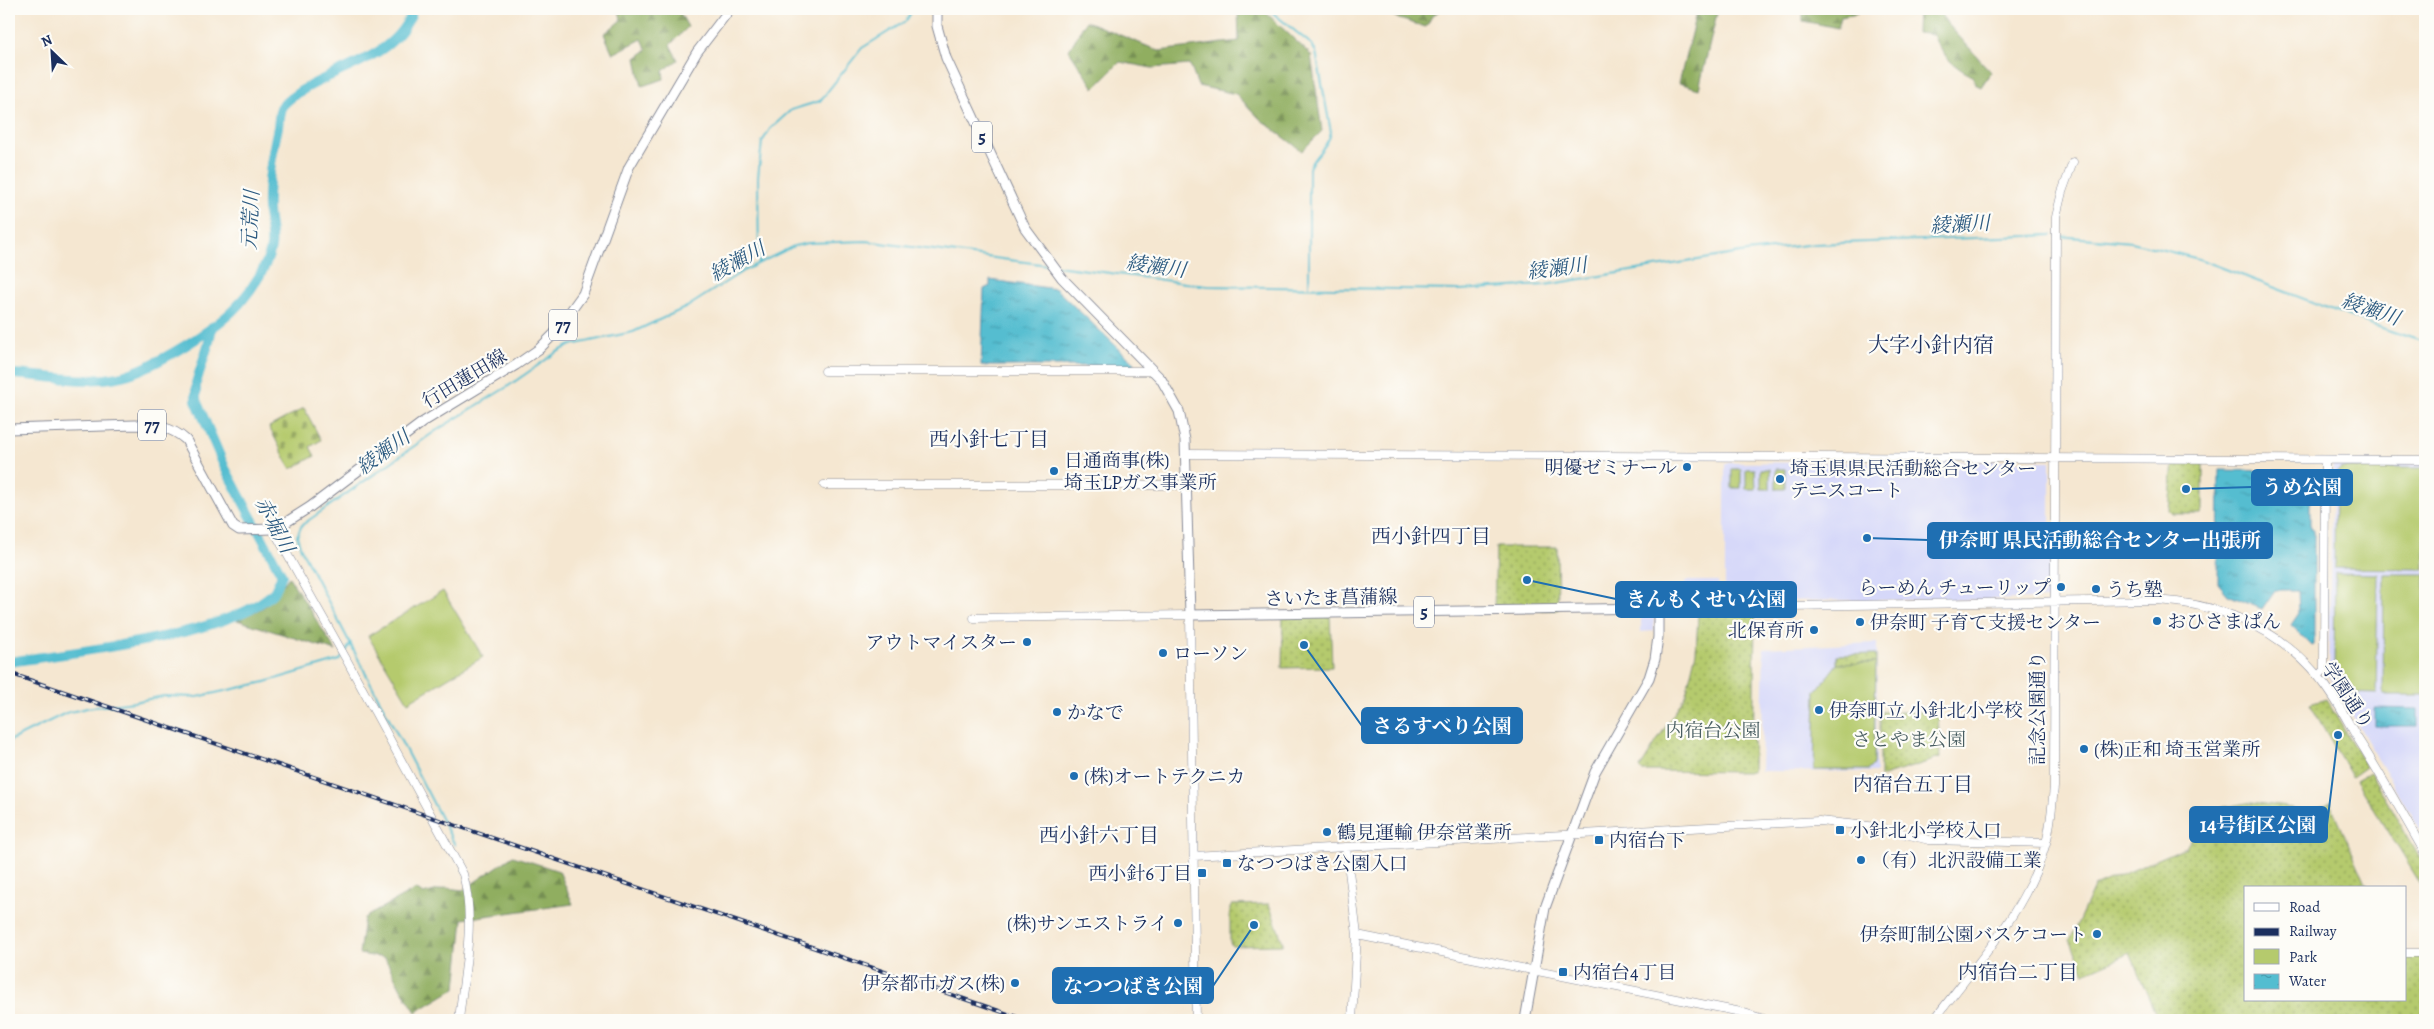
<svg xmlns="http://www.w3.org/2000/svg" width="2434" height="1029" font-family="Alegreya,'Noto Serif JP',serif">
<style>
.built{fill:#d6d8f9}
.green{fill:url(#green-dots);stroke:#687c66}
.forest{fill:url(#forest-firs);stroke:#566e5f}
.cemetery{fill:url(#cemetery-stones);stroke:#687c66}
.pitch{fill:#b5ca6d;stroke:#687c66}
.water{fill:url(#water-ripples);stroke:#387697}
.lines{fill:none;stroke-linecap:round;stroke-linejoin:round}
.stream{stroke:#54bdd0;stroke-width:2}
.river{stroke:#54bdd0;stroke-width:10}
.tertiary-casing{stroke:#888b98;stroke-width:9}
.primary-casing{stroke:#888b98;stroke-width:11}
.tertiary{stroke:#fff;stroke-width:8}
.primary{stroke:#fff;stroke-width:9}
.rail-casing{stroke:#1b2f5e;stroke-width:4}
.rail{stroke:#fdfcf7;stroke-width:2;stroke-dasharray:5.5;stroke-linecap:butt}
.poi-dot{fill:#1f6fb2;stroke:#fdfcf7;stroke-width:2}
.labels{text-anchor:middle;stroke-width:4.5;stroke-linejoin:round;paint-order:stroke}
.shield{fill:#fdfcf7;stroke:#5f6c8c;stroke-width:1}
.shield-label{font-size:18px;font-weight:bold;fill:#1b2f5e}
.street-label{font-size:19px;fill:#1b2f5e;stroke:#fdfcf7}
.poi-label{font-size:19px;fill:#1b2f5e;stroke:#fdfcf7;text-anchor:start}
.park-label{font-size:19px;fill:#495e62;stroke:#fdfcf7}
.water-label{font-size:20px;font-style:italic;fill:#2c5a80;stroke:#fdfcf7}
.neighbourhood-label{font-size:20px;fill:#1b2f5e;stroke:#fdfcf7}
.quarter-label{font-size:21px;fill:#1b2f5e;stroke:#fdfcf7}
.leader{fill:none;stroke:#1f6fb2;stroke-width:2}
.callout-dot{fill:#1f6fb2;stroke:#fdfcf7;stroke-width:2}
.callout{fill:#1f6fb2;stroke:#1f6fb2;stroke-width:2}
.callout-label{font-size:20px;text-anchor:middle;font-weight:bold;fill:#fff}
</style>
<defs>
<pattern id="green-dots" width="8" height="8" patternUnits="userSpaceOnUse" patternTransform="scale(1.25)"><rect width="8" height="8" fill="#b5ca6d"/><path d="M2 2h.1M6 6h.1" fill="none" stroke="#92a45d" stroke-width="1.8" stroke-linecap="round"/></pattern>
<pattern id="forest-firs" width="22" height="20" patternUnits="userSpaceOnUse" patternTransform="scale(1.25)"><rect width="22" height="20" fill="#90ae60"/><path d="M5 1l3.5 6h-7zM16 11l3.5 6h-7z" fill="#758e52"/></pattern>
<pattern id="cemetery-stones" width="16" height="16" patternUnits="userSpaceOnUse" patternTransform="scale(1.25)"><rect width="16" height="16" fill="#b5ca6d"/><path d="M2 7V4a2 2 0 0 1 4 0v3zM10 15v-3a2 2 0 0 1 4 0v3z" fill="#92a45d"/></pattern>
<pattern id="water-ripples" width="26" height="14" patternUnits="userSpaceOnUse" patternTransform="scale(1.25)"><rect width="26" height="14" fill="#54bdd0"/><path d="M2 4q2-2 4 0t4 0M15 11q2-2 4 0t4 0" fill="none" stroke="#459aac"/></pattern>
</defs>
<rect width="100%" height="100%" fill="#fdfcf7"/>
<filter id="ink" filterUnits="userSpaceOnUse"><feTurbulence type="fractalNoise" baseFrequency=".02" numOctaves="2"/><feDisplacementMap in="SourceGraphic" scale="10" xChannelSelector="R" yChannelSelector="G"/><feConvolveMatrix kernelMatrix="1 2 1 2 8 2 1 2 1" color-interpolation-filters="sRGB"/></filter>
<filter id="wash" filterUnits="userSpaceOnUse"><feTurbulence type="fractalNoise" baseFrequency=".0096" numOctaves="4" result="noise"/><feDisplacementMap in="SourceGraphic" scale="20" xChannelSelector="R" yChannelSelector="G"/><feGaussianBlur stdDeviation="1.12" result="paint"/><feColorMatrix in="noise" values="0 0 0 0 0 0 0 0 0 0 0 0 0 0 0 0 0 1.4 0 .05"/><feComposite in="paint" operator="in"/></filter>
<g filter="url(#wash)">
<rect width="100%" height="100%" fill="#f5e7d1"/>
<path class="built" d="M2050 461V599L1725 601V463Z
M2333 463 2425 464V839L2328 674Z
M1685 581H1718L1717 601 1685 600Z
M1641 617H1654V631L1641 632Z
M1877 643 1876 772 1761 771 1764 648Z"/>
<path class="green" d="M2173 462 2203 463V510L2201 514H2172L2169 511Z
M1496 547H1557L1558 610H1494Z
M1330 613 1332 667 1282 668 1283 614Z
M1755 613 1753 772 1642 771 1640 768 1686 694 1696 652 1698 615Z
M1876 654V663L1837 664V655Z
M2326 699 2366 767 2352 777 2310 704Z
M1880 712H1938L1940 758 1880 777Z
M2370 772 2425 867V891L2356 780Z
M2252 802 2312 811 2330 802 2368 888H2245V1000H2405V956L2425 957V1020H2158L2130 953 2085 973 2070 940 2094 887 2186 847 2208 813 2214 809Z
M1269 904 1283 943 1282 945 1233 946 1230 943V908L1232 905Z"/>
<path class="forest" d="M619 9H678L688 27 670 45 678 60 663 71 664 79 642 86 636 58 647 50 642 39 613 54 604 34 621 20Z
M1238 9H1262L1311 55 1322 131 1302 151 1260 119 1236 94 1198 86 1190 65 1152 68 1120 62 1094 88 1069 50 1086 21 1159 51 1239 41Z
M1381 9H1442L1432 16 1426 27 1399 19Z
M1697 9H1718L1699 89 1679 83Z
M1803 9H1856L1857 14 1841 17 1838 28 1803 21Z
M1918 9H1937L1947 23 1991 72 1981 87 1975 84 1973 76C1954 68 1941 54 1933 35L1917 33Z
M289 577 336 651 237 620 264 607Z
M513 856 559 871 573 904 463 919 456 988 416 1012 401 989 385 958 359 954 364 918 416 889 423 894 446 888 463 890Z"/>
<path class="cemetery" d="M304 408 321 440 310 447 315 456 291 469 269 427Z"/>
<path class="pitch" d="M2341 468H2425V569L2334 568 2335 474Z
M1732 469H1741V488H1732Z
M1746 469H1755L1756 489H1746Z
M1761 469H1770V489H1761Z
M1776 469H1785V489H1776Z
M2335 573 2378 574 2376 694 2350 693 2334 672Z
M2384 574H2425V695H2383Z
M443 591 483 657 408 702 368 636Z
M1876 663 1874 764 1868 770H1814L1816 691 1837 664Z"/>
<path class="water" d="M990 280 1056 289 1134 363 1133 366H981L984 289 990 286Z
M2219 470 2289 471 2290 480 2310 482V525L2314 531V645L2312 646 2291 625 2299 613 2298 590H2275L2262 609 2228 595 2218 583Z
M2375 708 2418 709V726H2375Z"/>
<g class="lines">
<path class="stream" d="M1268 9 1311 44 1316 52 1331 132C1329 146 1314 155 1309 168V288
M2057 236 2132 242 2199 259 2370 324 2425 342
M759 263 758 177 762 142 770 129 791 110 820 101 862 48 906 21 913 9
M1057 266 1208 286 1459 290 1545 285 1747 252 1815 244 2052 235
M345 653 351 643
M9 741 66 713 87 708 134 702 164 696 197 697 265 682 340 660 342 657
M455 845 301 549 297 536 302 525 437 430 507 387 557 352 571 345 633 332 687 307 743 271 794 246 808 243 866 241 1048 265"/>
<path class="river" d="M9 374C46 375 84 385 122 376 153 368 219 328 240 303 252 289 268 266 271 247 273 235 268 221 268 209 267 182 272 154 278 127 279 121 279 113 281 108 285 101 295 95 301 91 340 66 397 58 413 9
M9 662C71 652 232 636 274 592 277 588 279 580 282 575L225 468 196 400V383L209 342 212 327"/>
</g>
</g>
<g filter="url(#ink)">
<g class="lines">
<g class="tertiary-casing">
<path id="tertiary" d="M825 371H1153
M1186 454 2425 460
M824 485H1186
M273 529 345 657 463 874C476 922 464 972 459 1020
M1658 608 2157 600C2221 604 2275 626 2317 675 2334 694 2345 717 2358 739 2382 776 2403 815 2425 853
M974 618 1190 615 1196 1020
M2318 676 2324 670 2325 460
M1346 847 1819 821 1878 827 1929 840 2046 843
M1194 856 1346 847 1357 935 1741 1012 1767 1020
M2405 953H2425
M1352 1020 1357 935
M1934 1020C1975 965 2027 911 2046 843 2051 825 2052 806 2054 787L2056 217 2062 192 2073 162"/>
</g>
<g class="primary-casing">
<path id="primary" d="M937 9V26L946 58 1025 228 1062 278 1161 379 1179 411 1185 440 1190 615 1658 608V637L1655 659 1649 678 1595 772 1545 908 1525 1020
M9 429 135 425C154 425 171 426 186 440L233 526 239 530 273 529 288 521 310 507 423 422 516 365 539 349 554 334 583 294 629 167 697 52 730 9"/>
</g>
<use href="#tertiary" class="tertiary"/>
<use href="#primary" class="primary"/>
<g class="rail-casing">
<path id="rail" d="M9 673 1026 1020"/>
</g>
<use href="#rail" class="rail"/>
</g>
</g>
<g class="poi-dot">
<circle cx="1687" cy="467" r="5"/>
<circle cx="1054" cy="471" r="5"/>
<circle cx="1780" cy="479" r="5"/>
<circle cx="2061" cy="587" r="5"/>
<circle cx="2096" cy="589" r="5"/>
<circle cx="2157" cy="621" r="5"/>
<circle cx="1860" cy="622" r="5"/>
<circle cx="1814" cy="630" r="5"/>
<circle cx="1027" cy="642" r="5"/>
<circle cx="1163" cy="653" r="5"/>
<circle cx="1819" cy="710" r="5"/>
<circle cx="1057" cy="712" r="5"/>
<circle cx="2084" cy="749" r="5"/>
<circle cx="1074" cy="776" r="5"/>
<rect x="1835" y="825" width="10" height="10" rx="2.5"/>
<circle cx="1327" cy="832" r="5"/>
<rect x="1594" y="835" width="10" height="10" rx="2.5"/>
<circle cx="1861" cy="860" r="5"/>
<rect x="1222" y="858" width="10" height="10" rx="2.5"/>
<rect x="1197" y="868" width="10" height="10" rx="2.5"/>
<circle cx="1178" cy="923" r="5"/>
<circle cx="2097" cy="934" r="5"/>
<rect x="1558" y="967" width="10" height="10" rx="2.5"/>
<circle cx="1015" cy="983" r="5"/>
</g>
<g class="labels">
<g class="shield">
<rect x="972" y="121.5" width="20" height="31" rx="4"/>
<rect x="549" y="309.5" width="28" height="31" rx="4"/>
<rect x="138" y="409.5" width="28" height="31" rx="4"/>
<rect x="1414" y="596.5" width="20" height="31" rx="4"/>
</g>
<g class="shield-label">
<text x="982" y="143">5</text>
<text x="563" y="331">77</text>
<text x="152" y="431">77</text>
<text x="1424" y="618">5</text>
</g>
<g class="street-label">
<text transform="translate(464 378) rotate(-31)" y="7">行田蓮田線</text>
<text transform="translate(1331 597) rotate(-1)" y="7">さいたま菖蒲線</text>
<text transform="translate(2348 695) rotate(56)" y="7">学園通り</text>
<text transform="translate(2037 708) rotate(-90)" y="7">記念公園通り</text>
</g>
<g class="poi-label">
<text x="1064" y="467">日通商事(株)<tspan x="1064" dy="22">埼玉LPガス事業所</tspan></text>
<text x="1677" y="474" text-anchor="end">明優ゼミナール</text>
<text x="1790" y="475">埼玉県県民活動総合センター<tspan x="1790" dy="22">テニスコート</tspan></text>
<text x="2051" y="594" text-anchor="end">らーめん チューリップ</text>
<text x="2106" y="596">うち塾</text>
<text x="2167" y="628">おひさまぱん</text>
<text x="1870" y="629">伊奈町 子育て支援センター</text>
<text x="1804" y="637" text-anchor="end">北保育所</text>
<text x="1017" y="649" text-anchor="end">アウトマイスター</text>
<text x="1173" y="660">ローソン</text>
<text x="1829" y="717">伊奈町立 小針北小学校</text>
<text x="1067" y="719">かなで</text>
<text x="2094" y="756">(株)正和 埼玉営業所</text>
<text x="1084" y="783">(株)オートテクニカ</text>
<text x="1850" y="837">小針北小学校入口</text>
<text x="1337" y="839">鶴見運輸 伊奈営業所</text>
<text x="1609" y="847">内宿台下</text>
<text x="1871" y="867">（有）北沢設備工業</text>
<text x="1237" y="870">なつつばき公園入口</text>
<text x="1192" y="880" text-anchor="end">西小針6丁目</text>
<text x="1168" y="930" text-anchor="end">(株)サンエストライ</text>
<text x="2087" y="941" text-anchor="end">伊奈町制公園バスケコート</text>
<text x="1573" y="979">内宿台4丁目</text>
<text x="1005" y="990" text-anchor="end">伊奈都市ガス(株)</text>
</g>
<g class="park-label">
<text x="1713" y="737">内宿台公園</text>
<text x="1909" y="746">さとやま公園</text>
</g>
<g class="water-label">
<text transform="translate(250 220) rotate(-87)" y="7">元荒川</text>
<text transform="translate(1960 224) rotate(-3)" y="7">綾瀬川</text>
<text transform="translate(737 261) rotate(-29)" y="7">綾瀬川</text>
<text transform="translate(1156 266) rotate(8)" y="7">綾瀬川</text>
<text transform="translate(1557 268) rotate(-7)" y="7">綾瀬川</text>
<text transform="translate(2371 309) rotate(19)" y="7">綾瀬川</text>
<text transform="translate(383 452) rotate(-36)" y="7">綾瀬川</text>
<text transform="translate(275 525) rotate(62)" y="7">赤堀川</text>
</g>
<g class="neighbourhood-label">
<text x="989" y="446">西小針七丁目</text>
<text x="1431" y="543">西小針四丁目</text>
<text x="1913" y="791">内宿台五丁目</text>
<text x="1099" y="842">西小針六丁目</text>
<text x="2018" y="979">内宿台二丁目</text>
</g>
<g class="quarter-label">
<text x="1931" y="352">大字小針内宿</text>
</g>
</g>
<path class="leader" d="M2186 489L2252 487M1867 538L1928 540M1527 580L1616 599M1304 645L1362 726M2338 735L2327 825M1254 925L1213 986"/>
<g class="callout-dot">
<circle cx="2186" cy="489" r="5"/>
<circle cx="1867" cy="538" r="5"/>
<circle cx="1527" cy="580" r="5"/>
<circle cx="1304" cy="645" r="5"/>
<circle cx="2338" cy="735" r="5"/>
<circle cx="1254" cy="925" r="5"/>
</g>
<g class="callout">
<rect x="2252" y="470" width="100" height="35" rx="5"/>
<rect x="1928" y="523" width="344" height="35" rx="5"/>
<rect x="1616" y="582" width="180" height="35" rx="5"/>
<rect x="1362" y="708" width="160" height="35" rx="5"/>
<rect x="2190" y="807" width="137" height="35" rx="5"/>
<rect x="1053" y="968" width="160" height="35" rx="5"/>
</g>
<g class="callout-label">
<text x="2302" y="494">うめ公園</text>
<text x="2100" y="547">伊奈町 県民活動総合センター出張所</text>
<text x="1706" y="606">きんもくせい公園</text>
<text x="1442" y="733">さるすべり公園</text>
<text x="2258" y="832">14号街区公園</text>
<text x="1133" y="993">なつつばき公園</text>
</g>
<rect width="2434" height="1029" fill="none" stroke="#fdfcf7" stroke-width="30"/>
<rect x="2244" y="886" width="162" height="115" fill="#fdfcf7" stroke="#a3aaba"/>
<rect x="2254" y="903" width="25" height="8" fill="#ffffff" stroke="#a3aaba"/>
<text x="2289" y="912" font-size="15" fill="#1b2f5e">Road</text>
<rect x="2254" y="928" width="25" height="8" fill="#1b2f5e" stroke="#a3aaba"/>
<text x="2289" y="936" font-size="15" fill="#1b2f5e">Railway</text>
<rect x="2254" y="949" width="25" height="15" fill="#b5ca6d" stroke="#a3aaba"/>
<text x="2289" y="962" font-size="15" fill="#1b2f5e">Park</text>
<rect x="2254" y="974" width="25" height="15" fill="url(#water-ripples)" stroke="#a3aaba"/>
<text x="2289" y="986" font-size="15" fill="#1b2f5e">Water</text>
<g transform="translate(52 52) rotate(335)" stroke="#fdfcf7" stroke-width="4" paint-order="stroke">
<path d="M0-4L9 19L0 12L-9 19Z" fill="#1b2f5e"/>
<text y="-8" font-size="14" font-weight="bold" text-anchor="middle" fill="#1b2f5e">N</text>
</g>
</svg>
